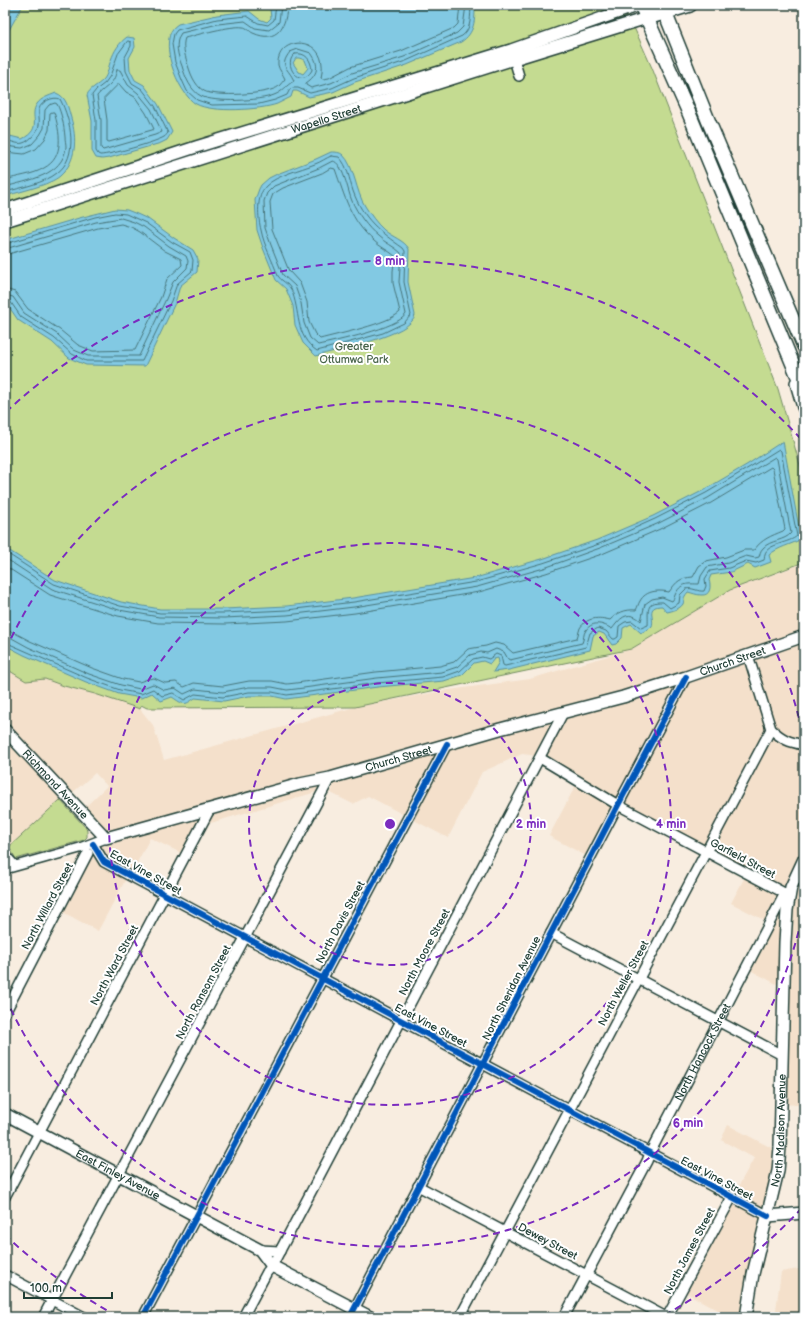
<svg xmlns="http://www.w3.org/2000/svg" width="809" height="1322" font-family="'Balsamiq Sans',sans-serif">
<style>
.built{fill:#f4e0cb}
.green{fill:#c4db91;stroke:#728c62}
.water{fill:#82c9e3;stroke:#5a919d;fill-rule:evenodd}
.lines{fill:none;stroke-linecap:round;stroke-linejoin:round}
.shore{stroke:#47757a;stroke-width:1}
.minor-casing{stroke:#1f3d34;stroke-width:12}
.major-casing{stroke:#1f3d34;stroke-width:14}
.highway-casing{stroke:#1f3d34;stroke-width:16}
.minor{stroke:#fff;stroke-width:9}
.major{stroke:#fff;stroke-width:11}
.highway{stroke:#fff;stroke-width:13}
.cycleway-casing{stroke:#fff;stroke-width:8}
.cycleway{stroke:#0057b8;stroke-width:6}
.ring{fill:none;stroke:#7b2cbf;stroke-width:2;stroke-dasharray:7 5}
.labels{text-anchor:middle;stroke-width:4;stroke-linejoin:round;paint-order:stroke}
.street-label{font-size:11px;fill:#1f3d34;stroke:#fff}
.park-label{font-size:11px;fill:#48644b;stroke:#fff}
.centre{fill:#7b2cbf;stroke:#fff;stroke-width:2}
.ring-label{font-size:12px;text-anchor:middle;font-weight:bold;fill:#7b2cbf;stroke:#fff;stroke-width:4;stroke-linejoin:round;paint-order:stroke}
</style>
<rect width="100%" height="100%" fill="#f8ede0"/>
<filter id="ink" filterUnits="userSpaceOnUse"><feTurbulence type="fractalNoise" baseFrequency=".025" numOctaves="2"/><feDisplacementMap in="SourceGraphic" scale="8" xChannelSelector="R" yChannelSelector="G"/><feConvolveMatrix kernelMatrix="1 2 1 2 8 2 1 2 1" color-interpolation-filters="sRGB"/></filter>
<g filter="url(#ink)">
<path class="built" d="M804 563V1103L801 1105 780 1104 784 988 746 968 770 923 731 903 747 873 618 805 590 858 549 836 578 781 540 758 531 755 522 754 482 772 448 838 368 796 353 804 331 793 333 787 197 827 183 854 150 838 130 876 128 875 98 931 59 910 93 844 106 838 81 811 107 786 95 773 62 802 60 800 9 847 5 842V668L26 681 45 679 64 686 95 694 140 709 153 725 164 760 355 707 442 691 530 679 631 649 730 590Z
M728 1125 779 1152 746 1317H714L718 1310 681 1290 754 1158 721 1140Z
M804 1268V1317H775L781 1272Z"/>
<path class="green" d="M5 5H624L652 68 778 389 804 479V562L730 590 631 649 355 707 147 708 141 705 140 709 95 694 64 686 45 679 26 681 5 668Z
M60 800 86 828 87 831V837L84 840 16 859 9 847Z"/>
<path class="water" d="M5 5H23L5 37Z
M273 5H475C475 20 475 33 461 42L407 65 355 82 333 92 309 97 297 91H293L291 97C286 99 282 102 277 104 260 110 212 113 196 104 178 94 155 37 178 24L217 15 249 11 259 19 267 22 271 18 270 9ZM296 58H299L305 60 308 68 303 74 299 72 293 63Z
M127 37 134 38 135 47 129 58 130 70 135 80 144 85 158 104 172 132 167 140 161 143 109 158 102 159 96 158 92 151V121L87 95C90 88 97 86 103 80 108 75 108 67 111 60 114 51 119 43 127 37Z
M56 93C67 97 68 108 71 118 77 138 77 161 60 176 50 185 19 192 5 196V137L10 136 22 139C44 128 28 116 37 104 41 98 49 96 56 93Z
M331 152C335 152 340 152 343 155 354 165 356 192 365 206 370 214 377 224 384 230 392 237 404 240 409 249L408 282 415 315C413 335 335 350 316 356L303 343 295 325 293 306 286 289 276 280 263 248 257 230 255 200 259 189 261 185 269 178 277 174 316 159Z
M115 209 127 210 137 214 148 219 174 238 193 250 198 259 197 272 180 286 175 303 145 366 86 365 69 358 52 342 18 320 5 301V240L79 218Z
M783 441 801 539C791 545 778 547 769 555L771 562 755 568 748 564 731 572 711 575 709 580C711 586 711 596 701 595 697 595 692 593 688 592 682 599 685 599 683 604 680 609 672 611 667 612L662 606C645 606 655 618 652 626 650 629 644 631 641 633L631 624 623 628 622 638 616 644 612 645 604 634 599 632 593 636 590 650 509 670 493 672 499 662 498 658 494 659 490 664 483 661 474 663 462 675 444 681 378 687 286 699 272 696H249L224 701 195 698C184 706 184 705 172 697L161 701 152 693 141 698 119 694 86 682 24 655 5 645V548L55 580 121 602 160 609H224L287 606 353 598 475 578 542 559 597 540 653 516 704 490 748 464Z"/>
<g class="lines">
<path class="shore" d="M276 5 274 20 268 25 258 23 247 16 217 19 177 30 174 34 172 44 175 62 182 80 187 91 197 100 212 105 259 104 275 100 287 95 290 89 293 88H298L310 93 332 88 354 78 406 61 462 36C472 29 470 16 471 5
M281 5 279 22 269 30 255 28 245 21 218 24 181 33C174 43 178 56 182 66 185 77 191 91 201 96 214 103 260 101 274 95 283 92 286 85 294 81 289 68 278 67 290 52L298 49 311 53C320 65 318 75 306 83V85L311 88 331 83 352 73 404 57 457 33 463 27 466 5
M287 5C287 26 277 44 253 33 250 32 247 27 243 27 232 25 196 35 185 38 182 46 185 55 187 62 190 72 194 85 204 91 214 97 270 95 279 86 281 84 283 81 285 79 283 74 279 70 278 65 276 34 331 34 321 78L323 79 329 78 350 67 401 51 454 28 458 24 460 5
M128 41 131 42V46L125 57 126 71 132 83 142 89 155 106 168 133C166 135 166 136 164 137 156 142 110 155 100 155L98 154 96 151V120L92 95 96 90 105 83 110 76 118 54Z
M295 54C306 52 311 60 312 70 301 90 281 64 295 54Z
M117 70H120L128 85 138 93 151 109 162 132 155 135 103 150 101 148V120L97 96C106 85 113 87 117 70Z
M119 84 126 92 135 97 146 113 154 129 152 130 109 142 107 141V120L104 99Z
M5 141C11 140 17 145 23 143 30 141 38 131 39 125 40 119 38 114 39 109 41 102 53 96 60 99 71 120 79 157 57 173 45 183 20 188 5 192
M5 146 22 148 32 144 40 135 44 128 45 110 49 105 55 103 57 104C62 114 64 126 65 137 65 140 66 143 66 147 63 176 28 180 5 187
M5 152 24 154 36 149 45 139 49 130 50 113 52 112H54C60 132 65 157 44 168 33 175 17 176 5 180
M331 156 339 157C348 166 349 179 353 191 363 219 380 232 403 248L405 251 404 282 411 315 404 323 383 333 317 351C294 335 301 312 291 289 288 283 281 281 278 276 273 261 264 246 261 230 258 218 256 196 266 186 277 175 300 170 315 164 321 162 326 158 331 156Z
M333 161C343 162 348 192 352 201 358 214 367 227 378 236 385 243 394 246 401 253L399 282 406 314C398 328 336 341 318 345L310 338 304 323 301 303 295 286 283 275 271 245 265 228 264 201 267 193 274 186 319 168Z
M331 168 335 169C345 197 350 220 374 241 380 247 388 250 395 256L393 271V283L400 312C388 324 338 334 320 339L315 334 309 322 307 302 300 283 289 271 272 229 270 202 273 194 283 188 322 173Z
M5 244 95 217 115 213 126 214 146 223 172 242 190 252 193 260 192 271 177 284 171 301 142 361H86L72 354 54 338 21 317 10 301 5 300
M5 249 96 222 121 218 134 222 144 227 169 246 186 256 188 261 187 268 173 282 166 299 139 356H88L74 350 57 334 24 313 13 297 5 295
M5 255 98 228 121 224 131 227 140 232 165 251 181 259 182 265 167 279 161 297 135 350 93 351 78 345 60 330 28 309 15 292 5 289
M5 552 54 584 120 606 160 613H224L287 610 354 602 476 582 543 563 599 544 655 519 706 493 750 467 779 449 781 451 797 536C790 543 767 544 765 554 764 556 765 558 764 560L756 563 746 561 729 568 710 571 705 579 706 586 704 591C698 592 692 587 686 589L680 595 679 603 670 608 663 602C644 601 649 613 648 625L641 628 632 621 625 622 619 626 618 637 615 639H613L606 631 598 628 590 633 586 647 505 666 503 665 501 656 496 654 489 659 482 657 473 659 460 671 443 677 377 683 287 695 272 692H249L223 697 195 694 184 700 173 693 162 696 153 689 141 694 120 690 87 678 5 642
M5 558 52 589 119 610 159 617 224 618 287 615 354 607 477 587 544 568 600 548 657 524 708 498 775 457 777 459 791 533C785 541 770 540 763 548 760 551 760 554 759 557L755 558 746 556 728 563 707 567 701 576 699 584C689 584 682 582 676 593 674 596 675 598 672 601L662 597 652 599 645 604 641 621C639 619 636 617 633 616 623 613 617 623 612 629 604 624 593 620 586 630 583 634 584 639 582 643L510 660 508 659 504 652 496 649 487 653 481 652 470 655 457 667 442 672 377 678 296 689 287 690 272 687H249L223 692 195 689 184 694 175 688 164 690 153 684 140 689 121 685 89 674 28 647 10 637H5
M5 566 50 595 118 616 158 623 225 624 287 621 355 613 479 592 546 573 602 554 660 529 711 503 771 467 773 469 785 529 783 531C771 536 762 539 754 550H744L726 557 706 561 699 566 693 577C680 578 677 581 669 592 659 590 646 590 640 601 638 604 638 607 636 610 625 609 617 613 610 620 599 617 587 617 580 628 579 631 578 635 577 638L513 653 504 645 495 643 486 646 468 649 454 662 440 666 376 672 296 683 287 684 272 681H249L223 686 194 683 184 687 176 682 165 683 154 678 148 679 139 682 123 679 92 668 30 641 13 632 5 631"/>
<g class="minor-casing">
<g id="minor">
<path d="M514 59 519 76"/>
<path d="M748 655 771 729C783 740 789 742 804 745"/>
<path d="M540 758 618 805 790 896"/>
<path d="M93 844 104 862 768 1216"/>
<path d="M5 855 14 865"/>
<path d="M5 869 80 848 106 838"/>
<path d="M551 933 782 1055"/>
<path d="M5 1013 88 853"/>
<path d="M418 1186 666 1317"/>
<path d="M5 1197 210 809"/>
<path d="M260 1250 280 1251"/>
<path d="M5 1275 84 1317"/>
<path d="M43 1317 330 778"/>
<path d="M143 1317 447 744"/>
<path d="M243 1317 267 1272 272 1266 563 713"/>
<path d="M350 1317 618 805 686 677"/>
<path d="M460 1317 771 729"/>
<path id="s1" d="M564 1317 647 1161 650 1153 785 893"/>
<path d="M667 1317 732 1197"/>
</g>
</g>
<g class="major-casing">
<g id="major">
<path d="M5 210 196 147 511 50 639 5"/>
<path id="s2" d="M5 221 514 59 647 18"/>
<path id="s3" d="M5 730 106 838 300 784 330 778 500 729 623 697 686 677 804 636"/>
<path id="s4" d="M5 1114 260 1250 272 1266 370 1317"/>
<path d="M768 1216 804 1213"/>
<path id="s5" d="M746 1317 753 1274 778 1171 780 1147 785 942 787 910 791 887 804 859"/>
</g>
</g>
<g class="highway-casing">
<path id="highway" d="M641 5 686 106 804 391
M662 5 708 120 804 346
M647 18 690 5
M797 383 804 407"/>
</g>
<use href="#minor" class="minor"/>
<use href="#major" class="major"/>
<use href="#highway" class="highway"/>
<g class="cycleway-casing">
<path id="cycleway" d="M93 844 104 862 768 1216
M143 1317 447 744
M350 1317 618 805 686 677"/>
</g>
<use href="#cycleway" class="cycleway"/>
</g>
</g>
<g class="ring">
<circle cx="390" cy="824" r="141"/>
<circle cx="390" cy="824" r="281"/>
<path d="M804 908A422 422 0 0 1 6 999M6 649A422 422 0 0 1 804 740"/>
<path d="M802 1208A563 563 0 0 1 663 1316M117 1316A563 563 0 0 1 6 1236M6 412A563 563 0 0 1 802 440"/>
</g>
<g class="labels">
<g class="street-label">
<text dy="4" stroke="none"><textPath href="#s2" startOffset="337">Wapello Street</textPath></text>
<text dy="4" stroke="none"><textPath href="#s3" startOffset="799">Church Street</textPath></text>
<text dy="4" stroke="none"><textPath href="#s3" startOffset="451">Church Street</textPath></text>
<text dy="4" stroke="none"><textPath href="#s3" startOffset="74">Richmond Avenue</textPath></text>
<text transform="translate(743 858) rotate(28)" y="4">Garfield Street</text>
<text transform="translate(146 872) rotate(29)" y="4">East Vine Street</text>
<text transform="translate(47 906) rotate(-62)" y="4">North Willard Street</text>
<text transform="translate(340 922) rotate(-62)" y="4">North Davis Street</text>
<text transform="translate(424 952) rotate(-62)" y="4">North Moore Street</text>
<text transform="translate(114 965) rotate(-62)" y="4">North Ward Street</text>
<text transform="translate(623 983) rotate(-62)" y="4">North Weller Street</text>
<text transform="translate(511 988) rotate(-63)" y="4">North Sheridan Avenue</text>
<text transform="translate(203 992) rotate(-62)" y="4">North Ransom Street</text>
<text transform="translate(431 1025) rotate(28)" y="4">East Vine Street</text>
<text dy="4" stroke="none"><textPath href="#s1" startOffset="299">North Hancock Street</textPath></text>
<text dy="4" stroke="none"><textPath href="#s5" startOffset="190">North Madison Avenue</textPath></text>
<text dy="4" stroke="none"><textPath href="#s4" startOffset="128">East Finley Avenue</textPath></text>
<text transform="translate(717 1178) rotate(28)" y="4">East Vine Street</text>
<text transform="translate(548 1241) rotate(28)" y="4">Dewey Street</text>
<text transform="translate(689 1251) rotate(-62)" y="4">North James Street</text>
</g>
<g class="park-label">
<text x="354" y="350">Greater<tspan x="354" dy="13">Ottumwa Park</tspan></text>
</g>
</g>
<circle cx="390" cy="824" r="6" class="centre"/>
<g class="ring-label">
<text x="390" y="265">8 min</text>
<text x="531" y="828">2 min</text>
<text x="671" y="828">4 min</text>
<text x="688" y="1127">6 min</text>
</g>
<rect width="809" height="1322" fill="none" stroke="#fff" stroke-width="20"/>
<rect x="10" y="10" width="789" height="1302" fill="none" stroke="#1f3d34" stroke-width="1.5" filter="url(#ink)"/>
<path d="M24 1292v6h88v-6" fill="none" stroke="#1f3d34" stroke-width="2"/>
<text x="30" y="1292" font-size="12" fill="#1f3d34" stroke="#ffffff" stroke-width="3" paint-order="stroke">100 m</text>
</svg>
